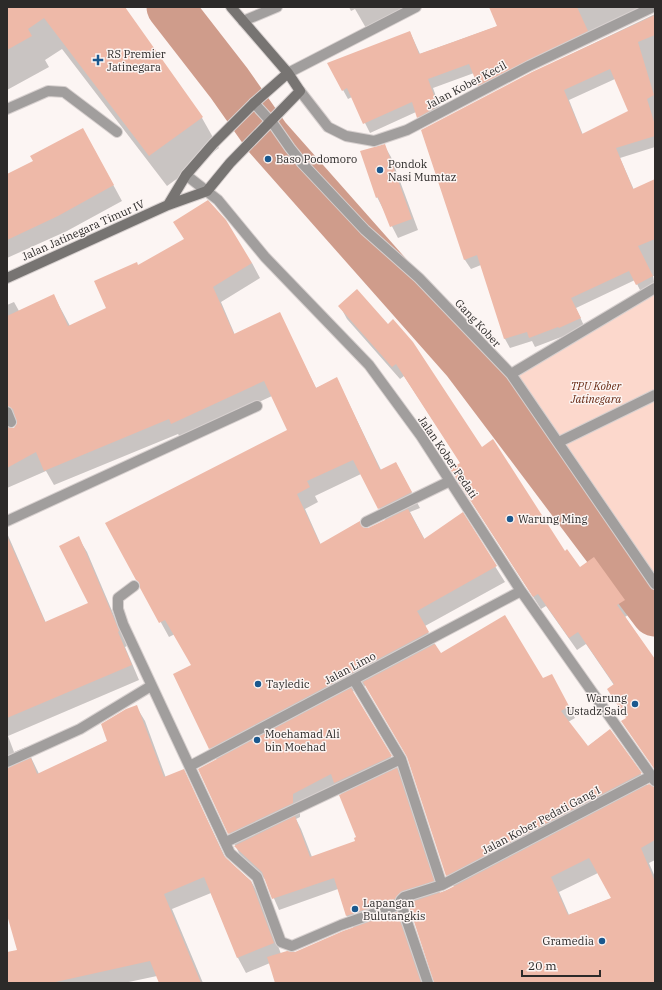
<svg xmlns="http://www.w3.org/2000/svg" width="662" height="990" font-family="'IBM Plex Serif',serif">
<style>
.green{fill:#fcd8cc}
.shadow{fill:#0003;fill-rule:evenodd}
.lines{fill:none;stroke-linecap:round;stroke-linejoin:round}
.river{stroke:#cf9c8b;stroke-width:47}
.building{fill:#eeb9a8;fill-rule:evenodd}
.lane-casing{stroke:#d7d0cf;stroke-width:12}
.street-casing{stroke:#d7d0cf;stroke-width:12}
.secondary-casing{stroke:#d7d0cf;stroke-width:12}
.lane{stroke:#a19e9d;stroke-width:10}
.street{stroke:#a19e9d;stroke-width:10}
.secondary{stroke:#777472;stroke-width:10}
.poi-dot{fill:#1a588e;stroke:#fcf5f3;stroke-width:1.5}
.labels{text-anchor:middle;stroke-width:3;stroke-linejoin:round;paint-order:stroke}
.poi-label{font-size:11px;fill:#2c2a29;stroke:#fcf5f3;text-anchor:start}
.street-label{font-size:11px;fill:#2c2a29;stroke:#fcf5f3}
.park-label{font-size:11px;font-style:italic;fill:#672913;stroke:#fcf5f3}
</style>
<rect width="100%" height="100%" fill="#fcf5f3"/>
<path class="green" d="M655 287V584L511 374Z"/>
<path class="shadow" d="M7 7H124L202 118 219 148 167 186 62 49 45 60 49 67 7 90Z
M349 7H414L366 28 355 9 351 11Z
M491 7H655L484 94 474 73 433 88 443 116 423 126 416 112 370 133 352 97 348 99 343 90 410 32 420 54 498 26Z
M655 14V147L620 158 634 190 655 180V276H653L655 287 642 294 635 280 576 308 585 328 535 347 532 341 510 348 505 339 481 265 471 269 465 260 422 131 532 73ZM615 79 630 111 583 135 569 100Z
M91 144 122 201 67 231 7 258V175Z
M384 145 391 157 418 230 398 238 377 197Z
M252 263 260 278 221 302 235 335 279 314 316 388 337 379 381 470 396 463 420 508 410 512 425 540 462 514 505 582 425 626 440 654 543 680 558 687 575 718 568 722 587 747 610 730 641 774 655 798V860L649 863 655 877V983H435L408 902 401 910 396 912 405 929 424 983H276L270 963 246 973 238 958 211 893 172 909 203 983H160L157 976 124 983H7V953L18 951 7 912V533L46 623 90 604 78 537 87 552 121 632 127 646 125 647 139 680 8 736 14 752 26 747 39 774 108 741 136 706 145 721 166 778 183 770 226 859 251 881 260 897 281 954 295 953 354 929 347 916 338 889 279 910 266 880 241 857 229 833 217 760 210 748 193 666 175 634 169 637 137 579 288 430 272 396 181 438 178 434 54 485 46 471 7 488V305L14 302 19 311 54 296 70 326 108 309 138 266ZM18 420 17 427 9 429 13 421ZM361 474 386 521 369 529 363 528 359 522 321 545 305 509 318 502 315 496ZM366 685 408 757 447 875 454 887 440 893 399 770 352 692ZM338 787 358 838 356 842 312 857 301 829 296 819 300 817V807ZM598 873 612 898 569 915 559 892Z
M340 306 481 448 579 569 624 600 631 613 625 617 654 659 655 658V750L614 685 586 644 577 650 546 606 541 609 459 482 461 463 404 376 400 379 347 319Z"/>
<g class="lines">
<path class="river" d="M170 7 229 83 267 137 466 362 655 613"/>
</g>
<path class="building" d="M7 7H125L203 117 149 156 44 18 28 29 32 36 7 50Z
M489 7H577L588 31 478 86 469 64 428 79 438 106 417 118 412 102 363 124 347 88 342 91 327 63 410 31 419 54 453 42 497 26Z
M655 15V35L638 42 654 95 647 99 655 125V136L616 148 633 189 655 179V239L638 246 653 276 636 285 629 271 571 298 581 318 559 328 558 327 529 338 527 332 504 339 477 255 464 260 421 130 532 72ZM610 69 628 111 582 134 564 90Z
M83 128 114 185 58 216 7 240V174L33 161 30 156Z
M385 144 412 219 390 227 378 197 376 198 360 151Z
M208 200 226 220 252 263 213 287 234 334 280 312 316 388 337 377 380 470 396 462 412 492 378 509 353 460 307 481 310 487 297 494 320 544 360 521 362 527 368 528 408 509 424 539 463 512 497 566 417 611 429 632 209 749 173 674 191 665 165 620 159 623 140 588 139 582 136 580 105 523 287 430 264 381 171 424 169 419 44 471 36 452 7 468V427L14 428 17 423 13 409 7 406V316L54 294 68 326 106 308 94 281 137 262 138 265 184 239 173 222Z
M357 289 388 324 393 319 413 342 482 447 493 439 565 551 567 549 580 567 594 557 625 600 617 605 655 659V770L621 721 626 718 607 689 614 684 578 632 569 638 538 594 533 597 450 469 460 463 396 364 392 367 338 306Z
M7 536 45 622 88 603 59 546 79 536 113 616 119 631 118 632 132 665 7 718Z
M505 615 543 678 552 674 569 706 561 711 588 746 610 729 642 773 446 876 407 757 363 682 435 644 441 653Z
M351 688 392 756 334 783 331 774 293 794V803L228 834 198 769Z
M137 705 164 777 184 769 224 856 251 881 274 943 237 958 204 877 164 894 201 983H159L150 961 51 983H7V952L17 950 7 915V768L31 758 37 774 107 741 101 724 126 709Z
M397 768 434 881 402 891 395 899 346 916 334 878 272 899 262 872 234 846 295 816 310 857 355 841 354 838 356 837 339 795Z
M649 784 655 787V840L641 848 655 882V983H434L408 903 445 891ZM589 858 611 898 568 915 551 877Z
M397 912 421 983H275L267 957 287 951 295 952 343 931Z"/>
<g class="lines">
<g class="lane-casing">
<path id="lane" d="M243 21 277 7
M7 109 48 91 64 92 117 132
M7 412 11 422
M559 442 655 395
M7 521 257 406"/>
</g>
<g class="street-casing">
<path id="street" d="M288 73 416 7
M300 91 328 127 346 136 374 141 407 130 529 66 653 7
M254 103 274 125 290 148 302 163 365 230 419 278 511 374 655 584
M186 175 218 200 265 257 369 365 421 436 521 591 655 781
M511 374 655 288
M366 522 450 481
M134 586 118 598V609L123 624 230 853 257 877 281 942 292 946 341 925 401 904
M354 680 401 759 442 885
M7 762 80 729 151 686
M190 766 521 591
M226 842 401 759
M428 983 401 904V900L404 897 442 885 651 776"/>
</g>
<g class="secondary-casing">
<path id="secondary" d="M168 205 186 175 213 144 254 103 288 73
M7 278 168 205 207 191 230 163 300 91 288 73 231 7"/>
</g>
<use href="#lane" class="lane"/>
<use href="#street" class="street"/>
<use href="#secondary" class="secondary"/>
</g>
<g class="poi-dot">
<path d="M96 54h4v4h4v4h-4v4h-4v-4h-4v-4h4z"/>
<circle cx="268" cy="159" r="4"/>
<circle cx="380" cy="170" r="4"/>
<circle cx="510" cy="519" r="4"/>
<circle cx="258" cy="684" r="4"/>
<circle cx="635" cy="704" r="4"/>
<circle cx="257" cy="740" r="4"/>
<circle cx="355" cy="909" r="4"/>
<circle cx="602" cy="941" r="4"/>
</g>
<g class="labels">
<g class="poi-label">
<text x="107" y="58">RS Premier<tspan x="107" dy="13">Jatinegara</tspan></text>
<text x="276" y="163">Baso Podomoro</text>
<text x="388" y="168">Pondok<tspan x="388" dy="13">Nasi Mumtaz</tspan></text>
<text x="518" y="523">Warung Ming</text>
<text x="266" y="688">Tayledic</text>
<text x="627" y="702" text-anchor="end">Warung<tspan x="627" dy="13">Ustadz Said</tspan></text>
<text x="265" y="738">Moehamad Ali<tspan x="265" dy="13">bin Moehad</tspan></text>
<text x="363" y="907">Lapangan<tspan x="363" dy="13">Bulutangkis</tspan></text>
<text x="594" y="945" text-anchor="end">Gramedia</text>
</g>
<g class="street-label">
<text transform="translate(466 85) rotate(-28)" y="4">Jalan Kober Kecil</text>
<text transform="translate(83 230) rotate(-24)" y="4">Jalan Jatinegara Timur IV</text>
<text transform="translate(478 323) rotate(47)" y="4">Gang Kober</text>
<text transform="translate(448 457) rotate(56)" y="4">Jalan Kober Pedati</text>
<text transform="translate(350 668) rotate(-28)" y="4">Jalan Limo</text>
<text transform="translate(541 820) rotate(-28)" y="4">Jalan Kober Pedati Gang I</text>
</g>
<g class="park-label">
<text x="596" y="390">TPU Kober<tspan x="596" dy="13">Jatinegara</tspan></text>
</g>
</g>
<rect width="662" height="990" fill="none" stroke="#2c2a29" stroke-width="16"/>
<path d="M522 970v6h78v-6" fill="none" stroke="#2c2a29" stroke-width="2"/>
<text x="528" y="970" font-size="12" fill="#2c2a29" stroke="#fcf5f3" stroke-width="3" paint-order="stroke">20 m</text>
</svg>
